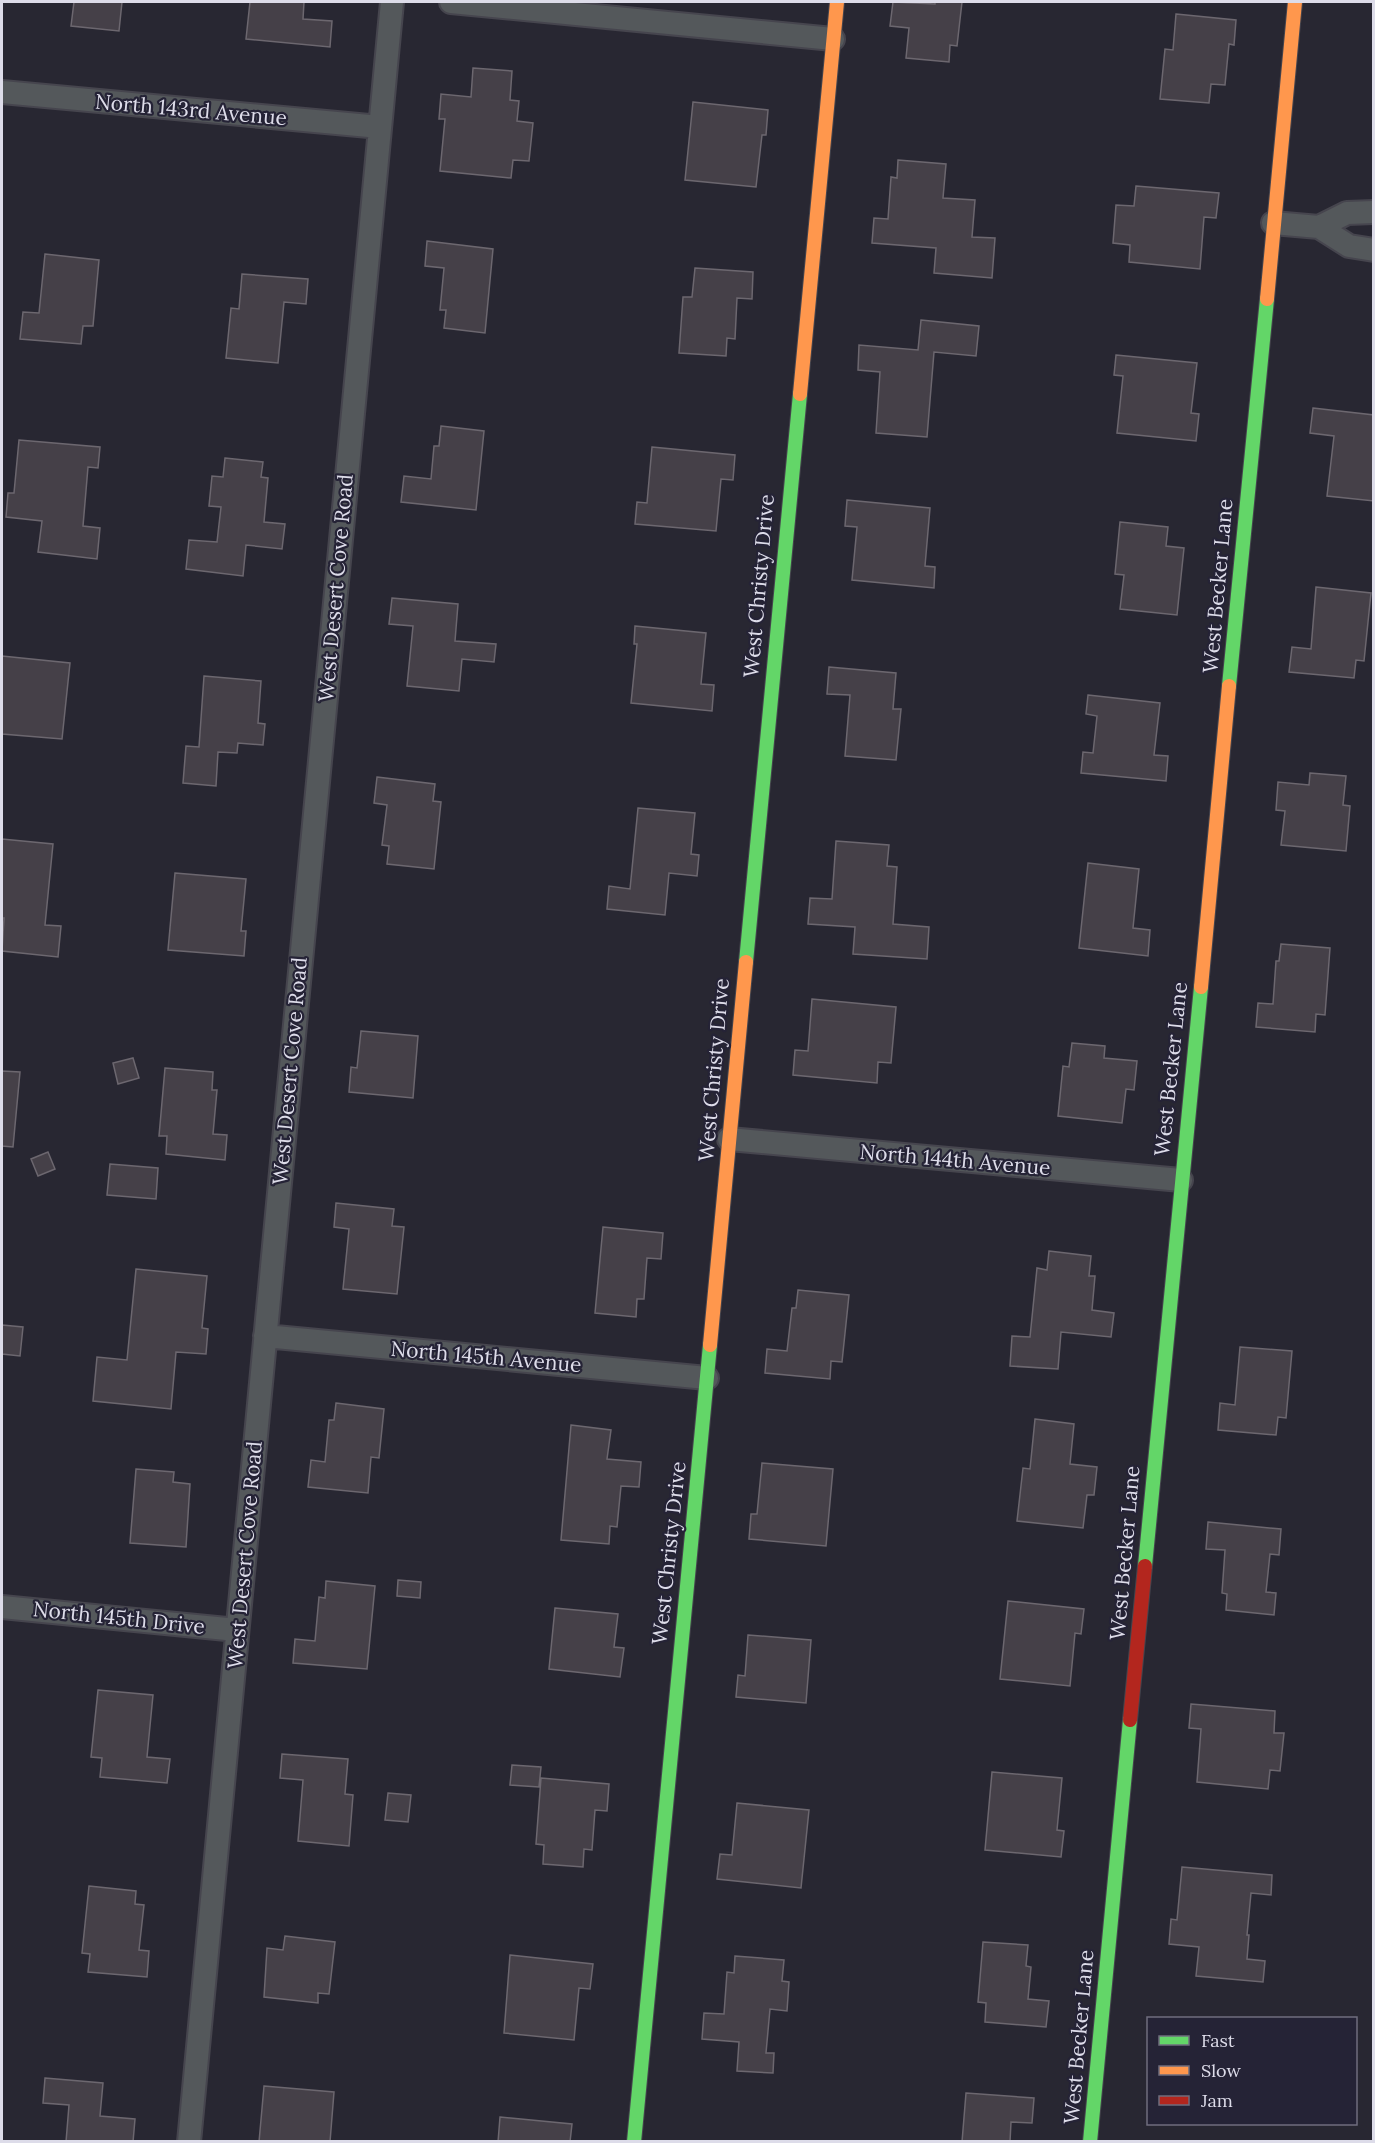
<svg xmlns="http://www.w3.org/2000/svg" width="1375" height="2143" font-family="Lora,serif">
<style>
.building{fill:#454048;stroke:#6c676f;stroke-width:1.5}
.lines{fill:none;stroke-linecap:round;stroke-linejoin:round}
.street-casing{stroke:#46454e;stroke-width:26}
.fast-casing{stroke:#46454e;stroke-width:16}
.slow-casing{stroke:#46454e;stroke-width:16}
.jam-casing{stroke:#46454e;stroke-width:16}
.street{stroke:#54585b;stroke-width:22}
.fast{stroke:#63d668;stroke-width:14}
.slow{stroke:#ff974d;stroke-width:14}
.jam{stroke:#b3261e;stroke-width:14}
.labels{text-anchor:middle;stroke-width:4.5;stroke-linejoin:round;paint-order:stroke}
.street-label{font-size:21px;fill:#dddce9;stroke:#252336}
</style>
<rect width="100%" height="100%" fill="#282732"/>
<path class="building" d="M74 2H122L119 31 71 26Z
M250 2H304L303 19 332 21 330 47 246 39Z
M893 2 935 4V2H962L957 46 950 45 949 62 906 58 909 28 890 26Z
M1176 14 1236 20 1234 45 1229 44 1225 85 1211 84 1209 103 1160 99 1165 49 1173 50Z
M473 68 512 71 510 100 519 101 517 121 533 123 529 161 513 160 511 178 440 171 445 119H439L441 94 471 97Z
M693 102 768 110 766 135H762L756 187 685 180Z
M898 160 946 164 943 198 975 200 972 237 995 238 992 278 934 273 936 248 872 243 874 218 888 219 891 177 897 178Z
M1136 186 1219 193 1216 218 1204 217 1200 269 1129 262 1130 245 1113 243 1116 205 1134 206Z
M427 241 493 249 485 333 444 328 446 310H440L444 268 425 266Z
M45 254 99 260 93 326H83L81 344 20 339 23 312 39 313Z
M695 268 753 272 752 299 737 298 735 339 727 338 726 356 679 353 683 297H692Z
M242 274 308 279 306 304 284 302 278 363 226 358 231 308 239 309Z
M921 320 979 326 976 356 934 352 927 437 876 433 880 372 858 370 859 345 918 350Z
M1116 355 1197 363 1191 413 1199 414 1196 441 1117 433 1123 376 1114 375Z
M1313 408 1374 415V501L1327 496 1334 436 1310 433Z
M441 426 484 431 476 510 401 502 404 476 431 479 434 446H439Z
M19 440 100 447 98 468 88 467 83 526 100 528 97 559 38 552 42 521 6 517 8 493H14Z
M652 447 735 455 733 480 721 479 716 531 635 524 637 502 647 503Z
M225 458 263 462 261 477 268 478 264 522 285 524 282 549 246 545 243 576 186 569 189 540 217 542 221 507 209 506 212 476 223 477Z
M847 500 930 508 925 566 935 567 934 588 852 580 857 527 845 526Z
M1120 522 1168 527 1166 546 1184 548 1177 615 1120 609 1124 575 1115 574Z
M1316 587 1371 593 1364 661 1356 660 1354 678 1289 672 1292 647 1311 649Z
M392 598 458 604 455 641 496 644 494 662 462 659 459 691 407 686 413 626 389 624Z
M635 626 706 633 701 684 714 685 712 711 631 703 637 644H634Z
M2 656 70 663 62 739 2 734Z
M829 667 896 673 893 709H901L896 760 845 756 850 695 827 694Z
M204 676 261 681 258 723 265 724 263 745 238 743 237 753 218 752 216 786 183 783 186 746 199 747Z
M1088 695 1160 703 1154 755 1168 756 1166 781 1081 773 1083 752 1093 753 1097 716 1086 714Z
M1310 773 1346 776 1343 805 1350 806 1346 851 1281 845 1285 811 1276 810 1278 782 1309 785Z
M377 777 435 784 433 801 441 802 434 869 387 864 389 846 382 845 387 805 374 803Z
M638 808 695 813 691 854 699 855 697 876 669 873 665 915 607 909 609 886 630 889Z
M2 839 53 844 45 925 61 926 58 957 2 951 4 918H2Z
M836 841 889 845 887 866 897 867 893 924 929 927 927 959 853 954 855 927 808 924 810 898 832 899Z
M1088 863 1139 869 1133 928 1150 930 1148 956 1079 948Z
M175 873 246 879 241 931H246L244 956 168 950Z
M1281 944 1330 948 1325 1015 1316 1014 1315 1032 1256 1027 1258 1003 1273 1004 1276 961H1279Z
M812 999 896 1007 891 1063 878 1062 877 1083 793 1075 795 1050 808 1051Z
M361 1031 418 1036 413 1098 349 1092 351 1067 357 1068Z
M1072 1043 1105 1046 1104 1058 1137 1061 1134 1090 1126 1089 1122 1123 1058 1116 1063 1066 1069 1067Z
M133 1058 139 1078 118 1084 113 1063Z
M165 1068 213 1072 212 1090H217L213 1134 227 1135 225 1160 166 1154 167 1136H159Z
M2 1071 20 1072 13 1147 2 1146Z
M48 1152 55 1169 38 1176 31 1159Z
M110 1164 158 1168 156 1199 107 1195Z
M336 1203 394 1209 392 1226 404 1227 397 1294 343 1289 349 1229 334 1227Z
M603 1227 663 1233 661 1259 647 1258 644 1299H637L636 1317 595 1313Z
M1049 1251 1091 1256 1089 1276H1095L1092 1310 1114 1313 1111 1337 1061 1332 1058 1369 1010 1366 1012 1336 1030 1337 1037 1268 1047 1270Z
M136 1269 207 1276 202 1328 208 1329 206 1354 176 1352 171 1409 93 1401 97 1357 127 1360Z
M798 1290 849 1295 842 1362 831 1361 830 1379 765 1373 767 1349 787 1351 792 1308H796Z
M2 1325 23 1327 20 1356 2 1354Z
M1240 1347 1292 1351 1286 1418 1278 1417 1276 1435 1218 1430 1220 1403 1235 1405Z
M336 1403 384 1409 379 1458 371 1457 368 1493 308 1487 311 1460 325 1462 329 1420H334Z
M1035 1419 1074 1424 1070 1464 1097 1467 1094 1495H1087L1083 1528 1017 1521 1023 1468 1030 1469Z
M571 1425 611 1430 607 1459 641 1462 639 1487 621 1486 617 1527 610 1526 609 1544 561 1540Z
M762 1463 833 1469 826 1546 749 1539 751 1514H757Z
M136 1469 174 1472 173 1482 190 1484 186 1547 130 1543Z
M1208 1522 1281 1529 1279 1555 1270 1554 1266 1592 1276 1593 1274 1615 1226 1610 1227 1594 1222 1593 1225 1550 1206 1549Z
M398 1580 421 1582 420 1598 397 1596Z
M326 1581 375 1586 367 1669 293 1663 295 1639 315 1641 319 1597 325 1598Z
M1008 1601 1084 1609 1081 1634 1075 1633 1070 1686 1000 1679Z
M555 1608 618 1614 614 1647 624 1648 620 1677 549 1669Z
M748 1635 811 1640 806 1703 736 1697 738 1675 745 1676Z
M98 1690 153 1695 147 1757 170 1759 167 1783 100 1777 102 1758 91 1757Z
M1191 1704 1275 1711 1274 1733H1284L1280 1771 1270 1770 1268 1789 1197 1782 1201 1729 1189 1728Z
M282 1754 348 1759 345 1794 353 1795 349 1846 298 1841 303 1780 280 1778Z
M512 1765 541 1767 539 1787 510 1785Z
M992 1772 1062 1778 1057 1830 1064 1831 1061 1857 985 1850Z
M541 1778 609 1784 607 1811 595 1810 592 1850 584 1849 583 1867 543 1864 544 1845 536 1844Z
M388 1793 411 1795 408 1822 385 1820Z
M737 1803 809 1810 801 1888 717 1879 720 1854 732 1855Z
M1182 1867 1272 1875 1271 1895 1251 1893 1247 1935H1249L1247 1959 1265 1961 1263 1982 1196 1976 1199 1947 1169 1944 1171 1919 1177 1920Z
M89 1886 136 1891 135 1904 144 1905 139 1950 149 1951 147 1977 88 1972 90 1954 82 1953Z
M285 1936 335 1942 329 1994 318 1993V2003L264 1997 267 1948 283 1950Z
M983 1942 1028 1945 1026 1966 1031 1967 1028 1999 1049 2001 1046 2027 985 2022 986 2003 978 2002Z
M510 1955 593 1964 590 1989 579 1988 574 2040 504 2033Z
M735 1956 784 1960 782 1981 789 1982 787 2011 770 2009 766 2053H774L773 2073 737 2071 739 2042 702 2039 704 2013 724 2014 727 1972 734 1973Z
M45 2078 103 2083 100 2116 135 2119 133 2142H66L69 2105 43 2103Z
M264 2086 334 2092 330 2142H259Z
M966 2093 1034 2098 1032 2123 1011 2122 1010 2142H962Z
M500 2117 572 2124 570 2142H498Z"/>
<g class="lines">
<g class="street-casing">
<path id="street" d="M451 2 833 39
M2 92 380 127
M1273 223 1319 227 1349 246 1374 250
M1319 227 1347 213 1374 212
M729 1139 1181 1180
M265 1336 707 1378
M2 1607 237 1630
M189 2142 392 2"/>
</g>
<g class="fast-casing">
<path id="fast" d="M1229 686 1267 299
M746 962 800 394
M1145 1566 1201 987
M634 2142 710 1345
M1090 2142 1130 1720"/>
</g>
<g class="slow-casing">
<path id="slow" d="M1267 299 1295 2
M800 394 837 2
M1201 987 1229 686
M710 1345 746 962"/>
</g>
<g class="jam-casing">
<path id="jam" d="M1130 1720 1145 1566"/>
</g>
<use href="#street" class="street"/>
<use href="#fast" class="fast"/>
<use href="#slow" class="slow"/>
<use href="#jam" class="jam"/>
</g>
<g class="labels">
<g class="street-label">
<text transform="translate(191 110) rotate(5)" y="7">North 143rd Avenue</text>
<text transform="translate(759 586) rotate(-85)" y="7">West Christy Drive</text>
<text transform="translate(1218 586) rotate(-85)" y="7">West Becker Lane</text>
<text transform="translate(336 588) rotate(-85)" y="7">West Desert Cove Road</text>
<text transform="translate(1171 1069) rotate(-84)" y="7">West Becker Lane</text>
<text transform="translate(714 1070) rotate(-85)" y="7">West Christy Drive</text>
<text transform="translate(290 1071) rotate(-85)" y="7">West Desert Cove Road</text>
<text transform="translate(955 1160) rotate(5)" y="7">North 144th Avenue</text>
<text transform="translate(486 1357) rotate(5)" y="7">North 145th Avenue</text>
<text transform="translate(669 1553) rotate(-84)" y="7">West Christy Drive</text>
<text transform="translate(1125 1553) rotate(-85)" y="7">West Becker Lane</text>
<text transform="translate(245 1555) rotate(-85)" y="7">West Desert Cove Road</text>
<text transform="translate(119 1618) rotate(6)" y="7">North 145th Drive</text>
<text transform="translate(1079 2037) rotate(-85)" y="7">West Becker Lane</text>
</g>
</g>
<rect width="1375" height="2143" fill="none" stroke="#dddce9" stroke-width="6"/>
<rect x="1147" y="2017" width="210" height="108" fill="#252336" stroke="#6f6d7e" stroke-width="1.5"/>
<rect x="1159" y="2036" width="30" height="9" fill="#63d668" stroke="#6f6d7e" stroke-width="1.5"/>
<text x="1201" y="2047" font-size="18" fill="#dddce9">Fast</text>
<rect x="1159" y="2066" width="30" height="9" fill="#ff974d" stroke="#6f6d7e" stroke-width="1.5"/>
<text x="1201" y="2077" font-size="18" fill="#dddce9">Slow</text>
<rect x="1159" y="2096" width="30" height="9" fill="#b3261e" stroke="#6f6d7e" stroke-width="1.5"/>
<text x="1201" y="2107" font-size="18" fill="#dddce9">Jam</text>
</svg>
